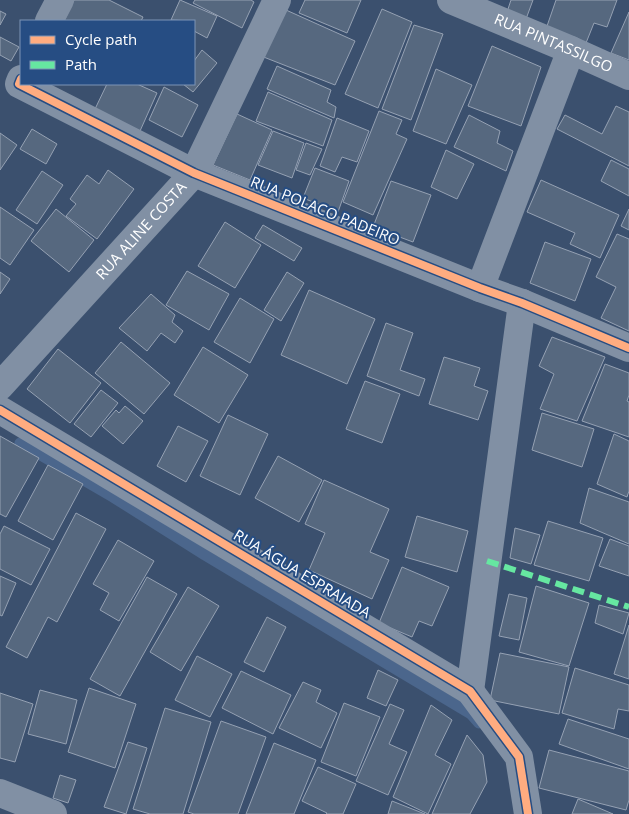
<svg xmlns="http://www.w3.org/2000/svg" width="629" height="814" font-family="'Open Sans',sans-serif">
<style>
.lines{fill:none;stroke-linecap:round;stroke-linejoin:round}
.stream{stroke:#4b668c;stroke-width:11}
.building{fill:#56687f;stroke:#95a1b3}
.minor{stroke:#8190a4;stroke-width:28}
.quiet{stroke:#66e7a1;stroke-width:6;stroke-dasharray:12 6;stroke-linecap:butt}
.cycleway-casing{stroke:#264d83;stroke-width:11}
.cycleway{stroke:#ffac80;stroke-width:8}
.labels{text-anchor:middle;stroke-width:4;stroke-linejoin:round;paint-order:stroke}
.street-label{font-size:15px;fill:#fff;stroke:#264d83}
</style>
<rect width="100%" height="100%" fill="#3b506e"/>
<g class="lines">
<path class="stream" d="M20 443 113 497 205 555 471 714 479 723"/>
</g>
<path class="building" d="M74 0H109L143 17 141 21H64Z
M180 0 217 16 207 38 194 31V21L171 20Z
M195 0H251L254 2 242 28 193 3Z
M305 0H361L347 33 299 13Z
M511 0H533L526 19 507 12Z
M556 0H617L607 27 594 23 586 43 546 29Z
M382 9 412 22 378 108 345 94Z
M286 10 355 41 335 85 261 56Z
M0 11 6 14 0 25Z
M629 12V60L611 53Z
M414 25 443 34 411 120 382 109Z
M0 37 19 47 11 61 0 55Z
M492 46 541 67 521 126 468 106Z
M202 50 217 63 193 92 183 84H194V61Z
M277 66 331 90 327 102 336 107 334 118 267 89Z
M436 69 472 85 446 144 413 131Z
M107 84H137L157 93 140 131 95 109Z
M164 87 198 105 182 137 149 120Z
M268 92 332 120 323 146 256 121Z
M616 106 629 112V166L557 129 565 115 602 134Z
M379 111 402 120 396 134 407 139 373 215 343 202Z
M237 114 272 130 250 180 213 165Z
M469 115 500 131 497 143 513 151 506 171 454 147Z
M337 118 369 131 357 162 342 157 335 172 320 166Z
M32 129 57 144 46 164 20 149Z
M273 131 304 143 292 178 258 165Z
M0 133 17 145 0 170Z
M306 143 322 149 310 175 296 170Z
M446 150 474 164 457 199 431 187Z
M611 160 629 169V196L601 181Z
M315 168 349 181 338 212 303 198Z
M108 170 134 189 97 239 66 216 76 204 70 199 87 175 99 184Z
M42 171 63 185 37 224 16 210Z
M541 180 619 215 600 258 570 244 575 233 527 212Z
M391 181 431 195 413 242 373 227Z
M0 207 34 230 10 265 0 258Z
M56 209 94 240 69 272 31 241Z
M629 209V230L621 226Z
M225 222 261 245 235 288 198 266Z
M263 225 302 248 294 261 255 238Z
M617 234 629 239V331L601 318 616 287 596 277Z
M545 242 591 259 575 301 530 283Z
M187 271 229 294 209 330 166 305Z
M0 272 10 279 0 294Z
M287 272 304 283 281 321 264 310Z
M309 290 375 319 347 384 281 355Z
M151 294 175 315 172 322 183 331 175 343 161 333 147 351 119 328Z
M240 298 274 319 250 363 214 342Z
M386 323 413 333 400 370 425 379 419 396 367 376Z
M552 337 605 357 577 421 540 409 554 374 539 366Z
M121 342 170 383 144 414 95 373Z
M203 347 248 375 219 423 174 395Z
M58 349 101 383 70 423 27 389Z
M444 357 480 368 474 386 488 391 478 420 429 404Z
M605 364 629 373V395L627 401 629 402V437L582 421Z
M365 381 400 394 382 443 346 429Z
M101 390 118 403 91 437 74 424Z
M125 406 143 421 123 444 102 426 116 410 119 413Z
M542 413 594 429 582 467 532 450Z
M228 415 268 434 240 495 200 476Z
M178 426 208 441 186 482 157 466Z
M614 434 629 441V491L627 497 597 484Z
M0 436 39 458 6 517 0 514Z
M278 456 322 480 299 522 255 498Z
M48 465 83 484 53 540 18 521Z
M324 480 389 509 370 552 389 560 372 599 309 570 325 533 305 524Z
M589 488 629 502V544L580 523Z
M76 513 106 529 57 622 48 617 27 658 6 647Z
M417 516 468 531 457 572 405 557Z
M548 521 603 538 589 581 534 565Z
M4 526 50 549 31 585 0 569V534Z
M515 528 540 535 531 564 510 558Z
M610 539 629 546V576L599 566Z
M118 540 154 561 119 621 100 610 109 593 93 584Z
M402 567 449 587 432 626 419 621 412 637 379 623Z
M0 576 16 583 2 616 0 615Z
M147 577 177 594 120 696 90 679Z
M536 586 589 603 569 666 519 652Z
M188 587 219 606 181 671 150 652Z
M509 594 527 598 519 640 499 636Z
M599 605 629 613 623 634 595 623Z
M267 617 286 627 264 672 244 662Z
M629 625V679L614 674Z
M500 653 569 667 559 714 490 700Z
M197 656 232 674 210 717 175 700Z
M575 668 629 685V711L618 709 614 729 562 713Z
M378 670 398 680 386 706 367 698Z
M241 671 291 695 273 734 222 708Z
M303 682 321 690 316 702 337 713 321 748 279 728Z
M89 688 136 704 115 768 68 752Z
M40 690 77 700 66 744 28 734Z
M0 693 33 704 15 762 0 758Z
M344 703 380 717 356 776 321 762Z
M390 704 404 710 389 744 407 752 388 795 356 781Z
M431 705 452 720 435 755 451 764 428 814 393 797Z
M165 708 211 722 183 814H150L133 809Z
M568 719 629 739V769L559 744Z
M221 721 266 737 238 814H194L188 812Z
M467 735 483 755 487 782 470 814H432Z
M128 742 147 748 126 814 104 807Z
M274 743 316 760 294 814H246Z
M549 750 629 771V800L626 810 539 788Z
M318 767 356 784 343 814H326L327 813 302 801Z
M60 775 76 780 68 803 53 798Z
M578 799 613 814H572Z
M392 801 425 814H388Z"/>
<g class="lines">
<g class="minor">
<path id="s1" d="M451 0 571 50 629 76"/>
<path d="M49 21 60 0"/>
<path d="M21 79 19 84 194 173 480 288 522 303 629 348"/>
<path d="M480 288 571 50"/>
<path id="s2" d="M0 386 194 173 277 0"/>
<path d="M0 410 470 691 519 757 528 814"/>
<path d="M470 691 522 303"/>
<path d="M0 793 53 814"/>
</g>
<path class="quiet" d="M487 561 629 607"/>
<g class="cycleway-casing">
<path id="cycleway" d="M21 79 19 84 194 173 480 288 522 303 629 348
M0 410 470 691 519 757 528 814"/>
</g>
<use href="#cycleway" class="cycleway"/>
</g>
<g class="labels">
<g class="street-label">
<text dy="5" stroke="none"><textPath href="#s1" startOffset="111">RUA PINTASSILGO</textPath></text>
<text transform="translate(325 211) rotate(22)" y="5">RUA POLACO PADEIRO</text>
<text dy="5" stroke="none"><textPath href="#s2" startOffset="210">RUA ALINE COSTA</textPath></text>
<text transform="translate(302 574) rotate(31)" y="5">RUA ÁGUA ESPRAIADA</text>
</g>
</g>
<rect x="20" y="20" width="175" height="65" fill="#264d83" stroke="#7d94b5"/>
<rect x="30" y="36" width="25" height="8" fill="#ffac80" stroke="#7d94b5"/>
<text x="65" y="45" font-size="15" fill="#ffffff">Cycle path</text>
<rect x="30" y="61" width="25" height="8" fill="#66e7a1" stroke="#7d94b5"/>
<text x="65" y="70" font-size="15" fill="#ffffff">Path</text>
</svg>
